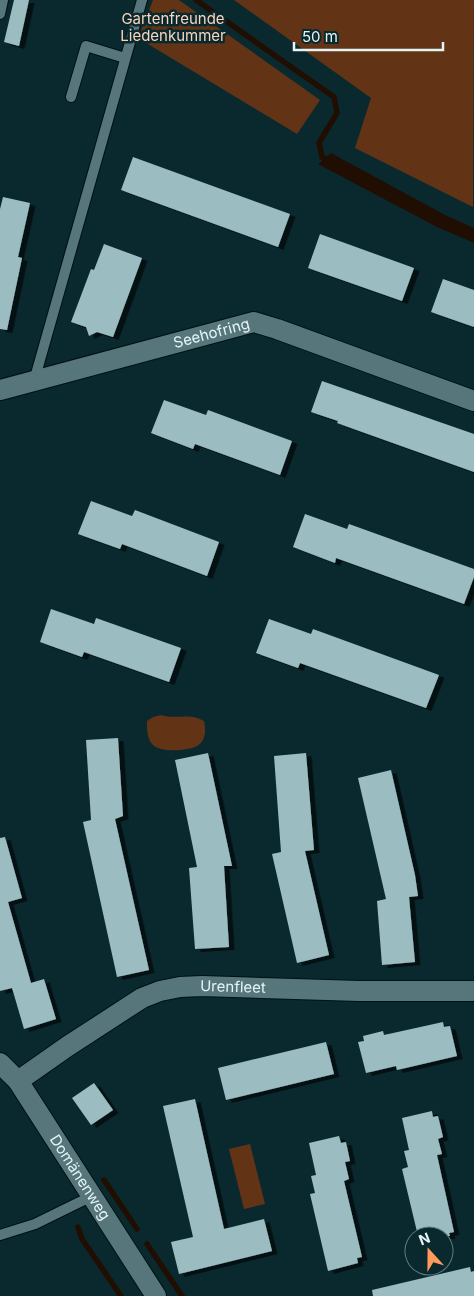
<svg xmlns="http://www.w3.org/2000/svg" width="474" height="1296" font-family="Inter,sans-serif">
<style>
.green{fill:#623415}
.water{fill:#210e03}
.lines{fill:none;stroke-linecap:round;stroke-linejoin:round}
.stream{stroke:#210e03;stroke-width:5.5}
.building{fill:#9bbdc2;filter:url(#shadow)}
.lane-casing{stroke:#001114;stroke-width:12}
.street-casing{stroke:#001114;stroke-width:22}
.lane{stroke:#56767b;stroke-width:10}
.street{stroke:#56767b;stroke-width:20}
.labels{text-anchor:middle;stroke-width:5;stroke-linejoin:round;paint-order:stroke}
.park-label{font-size:15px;fill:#fbd5be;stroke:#09292e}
.street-label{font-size:15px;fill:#e4f5f8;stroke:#09292e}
</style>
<defs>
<filter id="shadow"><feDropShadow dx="5.5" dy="3" stdDeviation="0" flood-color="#0009"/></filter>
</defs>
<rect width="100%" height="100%" fill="#09292e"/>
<path class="green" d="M153 0H179L320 100 297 134 138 38Z
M234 0H474L473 207 355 148 371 98Z
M161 715C178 720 188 712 204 721 206 730 206 741 197 746 188 751 159 753 152 744 147 738 147 729 147 721L153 717Z
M250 1144 265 1204 244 1209 229 1149Z"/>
<path class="water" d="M331 153 445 215 474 228V243L437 227 318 164Z"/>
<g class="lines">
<path class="stream" d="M196 0 334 97 337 113 319 143 322 157 332 162
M104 1180 137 1229
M78 1227 82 1239 121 1296
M147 1244 182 1296"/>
</g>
<path class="building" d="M14 0H29L19 46 4 42Z
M133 157 290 214 278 247 121 190Z
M3 197 30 203 18 257 22 258 7 330 0 329V209Z
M320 234 414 268 402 301 308 268Z
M104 244 142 258 113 337 97 332 89 336 86 327 71 322 91 269 94 270Z
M443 279 474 290V327L431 312Z
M322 381 474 434V472L337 423 338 421 311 412Z
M164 400 206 415 208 410 292 441 280 475 195 444 193 449 151 433Z
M91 501 132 516 135 510 219 542 207 576 122 544 120 549 78 534Z
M305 514 347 529 349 524 474 569V577L464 604 336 558 335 563 293 547Z
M51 609 94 624 96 618 181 648 169 682 84 652 82 657 40 642Z
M269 619 311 634 313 629 439 675 426 708 300 663 298 668 256 653Z
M118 738 123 816 115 819 149 970 117 977 83 822 91 820 86 740Z
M208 753 232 866H224L229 947 195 949 189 868 197 867 175 760Z
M306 753 314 850 305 851 329 955 297 963 272 854 281 852 274 756Z
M391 770 415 875 418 896 409 897 415 962 382 965 377 901 386 899 358 778Z
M5 837 22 898 8 902 31 983 44 979 56 1019 24 1029 12 988 0 991V838Z
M443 1022 444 1027 450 1026 457 1056 397 1070 396 1066 366 1073 358 1042 364 1041 363 1036 383 1031 384 1035Z
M326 1042 334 1074 226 1100 218 1068Z
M94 1083 113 1110 91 1125 72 1098Z
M195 1099 224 1229 264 1219 272 1251 179 1274 171 1242 193 1237 163 1106Z
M432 1111 433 1117 438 1116 443 1137 438 1139 442 1154 437 1155 454 1232 449 1233 450 1236H418L402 1169 408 1167 404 1151 409 1150 402 1118Z
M339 1136 341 1143 346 1142 350 1161 345 1162 349 1179 344 1181 362 1257 357 1258 358 1263 328 1271 310 1194 315 1193 311 1176 316 1175 309 1143Z
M470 1267 471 1272 474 1271V1296H373L372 1290Z"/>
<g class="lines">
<g class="lane-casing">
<path id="lane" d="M0 14 3 0
M71 97 86 46 125 58
M34 381 142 0
M0 1235 35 1224 92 1196"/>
</g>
<g class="street-casing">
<g id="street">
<path id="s1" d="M0 390 254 322 277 329 474 401"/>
<path id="s2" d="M0 1063 18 1081 156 1296"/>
<path id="s3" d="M18 1081 68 1046 142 998 160 991 180 987 202 986 359 991H474"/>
</g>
</g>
<use href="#lane" class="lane"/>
<use href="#street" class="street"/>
</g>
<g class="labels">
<g class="park-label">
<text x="173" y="24">Gartenfreunde<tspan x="173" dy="17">Liedenkummer</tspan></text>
</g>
<g class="street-label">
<text dy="5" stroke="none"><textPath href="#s1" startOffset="219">Seehofring</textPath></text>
<text dy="5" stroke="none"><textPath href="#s3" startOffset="242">Urenfleet</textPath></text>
<text dy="5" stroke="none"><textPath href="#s2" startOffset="140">Domänenweg</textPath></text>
</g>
</g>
<g transform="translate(429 1251) rotate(339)"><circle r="24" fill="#09292e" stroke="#617b7f"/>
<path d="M0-4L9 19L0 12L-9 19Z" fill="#ff9b5a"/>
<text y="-8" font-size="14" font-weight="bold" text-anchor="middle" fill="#e4f5f8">N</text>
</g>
<path d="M294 42v8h149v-8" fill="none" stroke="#e4f5f8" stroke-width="2.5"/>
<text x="302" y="42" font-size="15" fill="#e4f5f8" stroke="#09292e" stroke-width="4" paint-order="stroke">50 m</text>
</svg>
